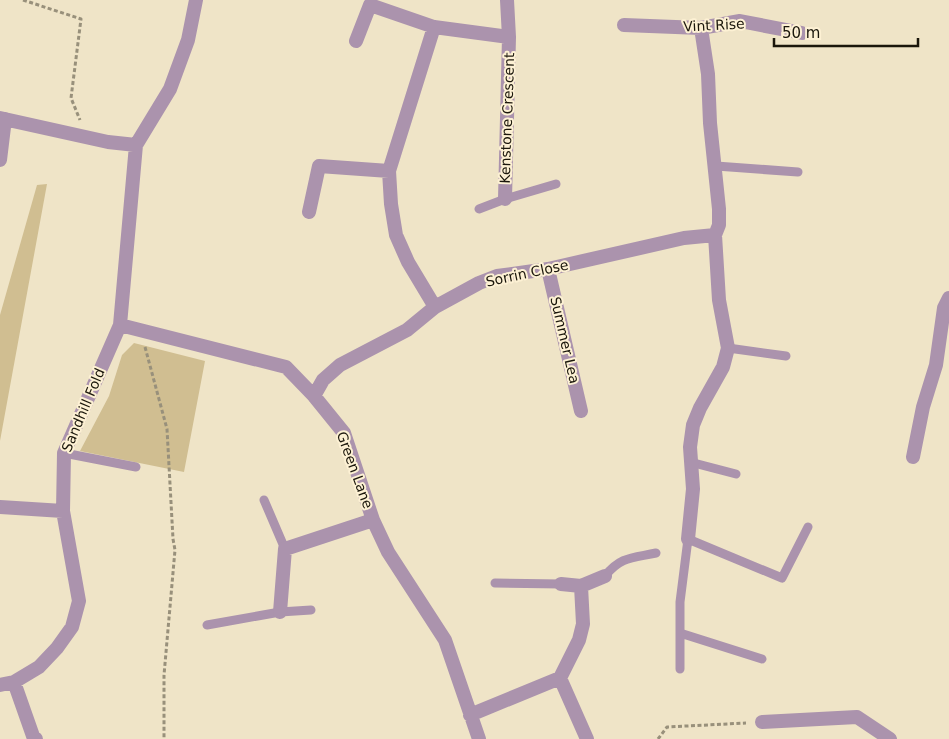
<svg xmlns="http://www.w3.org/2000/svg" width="949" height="739" font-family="'DejaVu Sans',sans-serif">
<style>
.green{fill:#d0be91}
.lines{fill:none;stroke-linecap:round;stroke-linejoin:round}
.path{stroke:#98907b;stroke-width:3;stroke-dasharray:4 2.5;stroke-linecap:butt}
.service{stroke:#ab93ad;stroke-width:9}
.minor{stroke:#ab93ad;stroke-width:14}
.labels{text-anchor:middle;stroke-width:4;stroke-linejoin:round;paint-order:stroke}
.street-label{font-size:14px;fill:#1a160b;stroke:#fdf1d4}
</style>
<rect width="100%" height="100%" fill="#efe4c7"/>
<path class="green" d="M47 184 0 441V315L37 185Z
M134 343 205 361 184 472 80 451 109 396 122 355Z"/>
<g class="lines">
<path class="path" d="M23 0 81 19 71 98 80 120
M145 347 167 429 173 539 175 550 164 675V739
M658 739 667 727 746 723"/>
<path class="service" d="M716 166 798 172
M479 209 505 199 556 184
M728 348 786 356
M64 453 136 467
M690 462 736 474
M264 500 285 549
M605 576C621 556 633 558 656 553
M495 583 561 584
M207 625 280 612 311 610
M680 633 762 659
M680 669V602L688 539 782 578 808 527"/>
<path class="minor" d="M624 25 701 28 740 21 802 33
M434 27 389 171 391 204 396 235 408 262 435 307
M356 41 370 5 434 27 509 37
M0 118 108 142 136 145
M0 160 5 119
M505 199 509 37 507 0
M309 212 319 166 389 171
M548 269 581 411
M120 325 286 367 314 396 344 433 373 520 388 552 445 640 479 739
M314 396 323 380 340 365 407 330 435 307 479 283 497 276 548 269 684 238 715 235
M913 457 923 407 936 365 944 308 949 298
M0 507 63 511
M688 539 693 489 690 447 693 425 700 408 723 367 728 348 719 300 715 235 719 225V209L710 123 708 74 701 28
M581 586 605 576
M280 612 285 549 373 520
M560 678 579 640 583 624 581 586 561 584
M14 682 33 736 36 739
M0 685 14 682 39 667 57 648 72 627 79 601 63 511 64 453 120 325 136 145 170 89 188 40 196 0
M470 715 560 678 587 739
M762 722 857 717 890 739"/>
</g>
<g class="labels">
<g class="street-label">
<text transform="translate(714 25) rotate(-3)" y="5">Vint Rise</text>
<text transform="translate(507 118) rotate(-88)" y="5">Kenstone Crescent</text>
<text transform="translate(527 273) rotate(-12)" y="5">Sorrin Close</text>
<text transform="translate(565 340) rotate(77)" y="5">Summer Lea</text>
<text transform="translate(83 410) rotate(-67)" y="5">Sandhill Fold</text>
<text transform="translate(355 470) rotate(70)" y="5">Green Lane</text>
</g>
</g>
<path d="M774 38v8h144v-8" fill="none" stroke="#1a160b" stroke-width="2.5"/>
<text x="782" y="38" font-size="15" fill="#1a160b" stroke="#fdf1d4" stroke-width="4" paint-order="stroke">50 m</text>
</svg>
